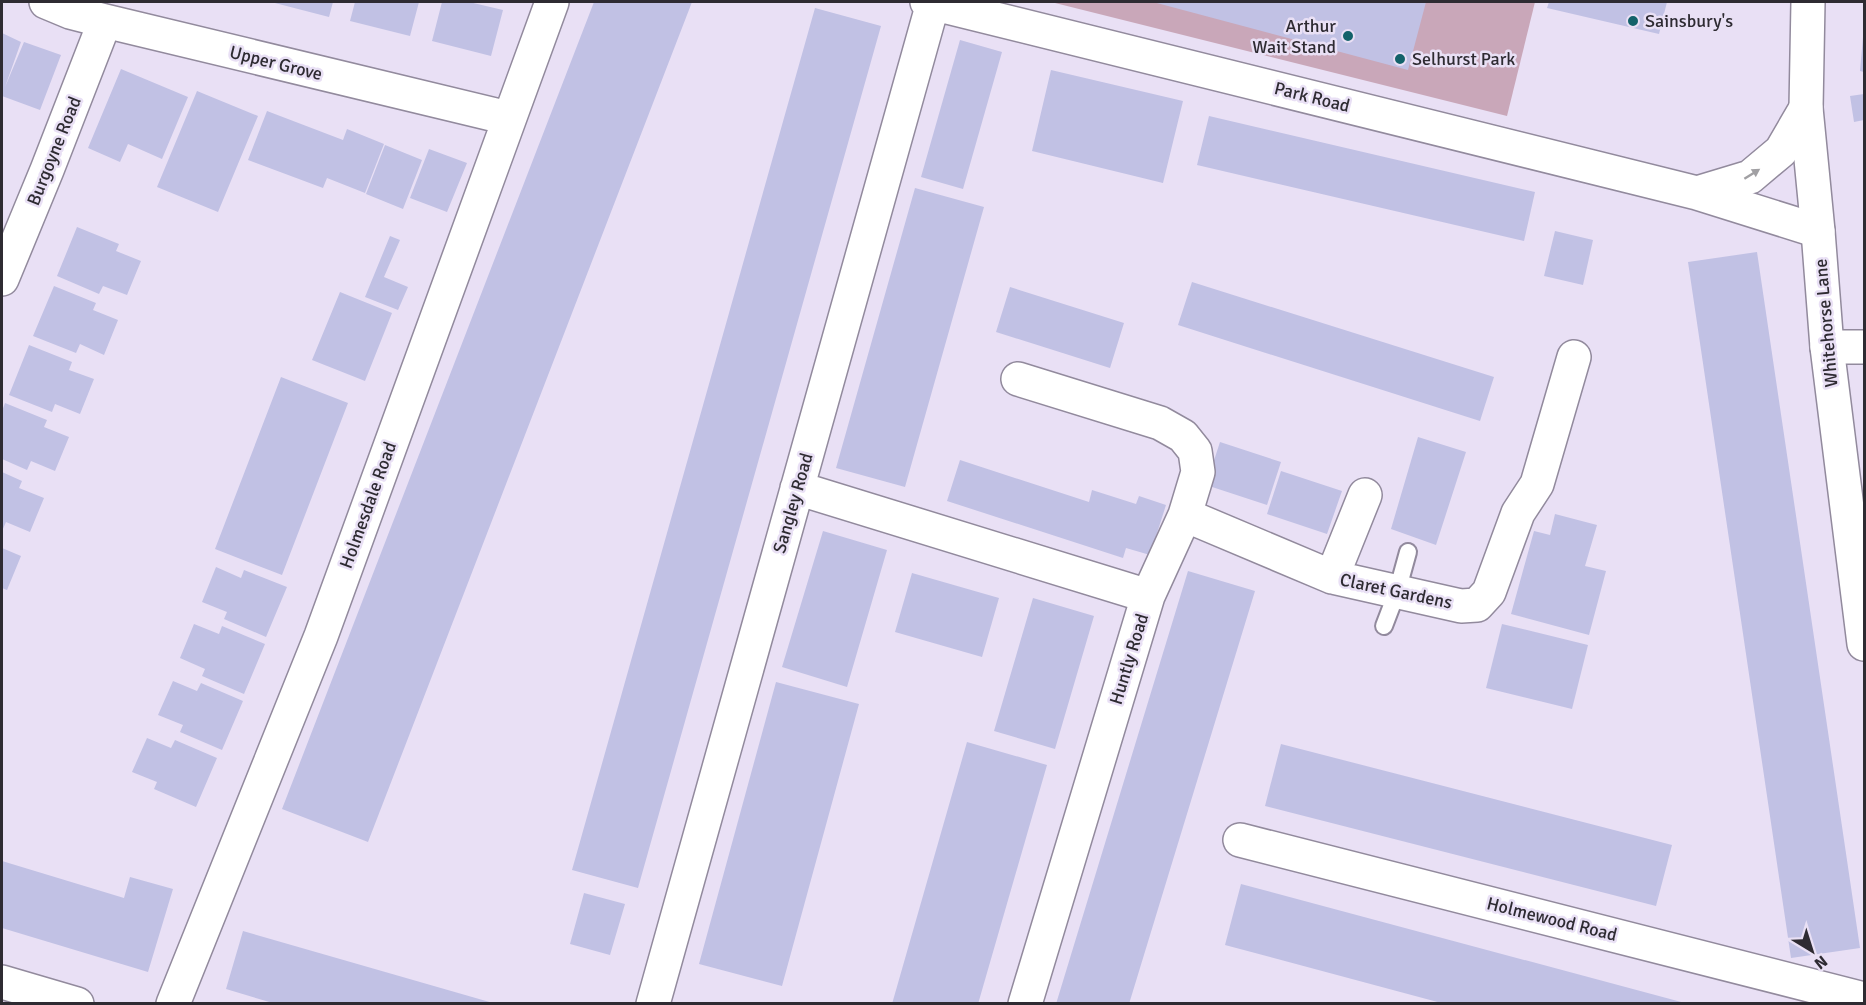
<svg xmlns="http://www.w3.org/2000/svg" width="1866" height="1005" font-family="Signika,sans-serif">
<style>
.green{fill:#c9a7b9}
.building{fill:#c1c1e4}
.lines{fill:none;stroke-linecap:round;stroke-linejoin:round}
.service-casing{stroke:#928a9d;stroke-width:20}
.minor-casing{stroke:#928a9d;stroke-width:36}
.secondary-casing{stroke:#928a9d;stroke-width:36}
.service{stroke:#fff;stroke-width:16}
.minor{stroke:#fff;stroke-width:33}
.secondary{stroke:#fff;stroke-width:33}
.oneway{fill:#a1a0a3}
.poi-dot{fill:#13626a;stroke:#e9e0f5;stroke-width:2}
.labels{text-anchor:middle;stroke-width:5;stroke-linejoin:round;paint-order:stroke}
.poi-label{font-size:18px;fill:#2e2b32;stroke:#e9e0f5;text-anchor:start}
.street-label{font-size:18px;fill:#2e2b32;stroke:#e9e0f5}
</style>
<rect width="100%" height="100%" fill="#e9e0f5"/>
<path class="green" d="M1051 2H1535L1507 116Z"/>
<path class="building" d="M271 2H333L329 17Z
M355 2H419L410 36 350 21Z
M442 2H469L503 10 491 56 432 41Z
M594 2H692L368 842 282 809Z
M1153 2H1426L1408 70Z
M1549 2H1667L1659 34 1547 8Z
M815 8 881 26 638 888 572 870Z
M2 33 21 42 5 87 24 42 61 55 40 110 2 96Z
M1863 37H1864V72L1860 71Z
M960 40 1002 52 963 189 921 177Z
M121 69 188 97 162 159 128 144 120 162 88 148Z
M1051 70 1183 101 1163 183 1032 151Z
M197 91 258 116 218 212 157 187Z
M1864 94V120L1854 122 1850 96Z
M267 111 343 140 347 129 384 144 365 193 327 178 323 188 248 160Z
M1209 116 1535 192 1524 241 1197 165Z
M385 145 422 160 403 209 366 194Z
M429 149 467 163 447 212 410 198Z
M915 188 984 207 905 487 836 468Z
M77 227 119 244 116 251 141 261 127 295 103 286 99 294 57 276Z
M1555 231 1593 240 1583 285 1544 276Z
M390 236 400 240 384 277 408 287 398 310 365 297Z
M1757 252 1860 948 1791 958 1688 262Z
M1192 282 1494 377 1480 421 1178 325Z
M54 286 96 303 93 310 118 320 104 355 80 344 76 353 33 336Z
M1010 287 1124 323 1110 368 996 332Z
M340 292 392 313 365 381 312 360Z
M29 345 72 362 69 370 94 379 80 414 55 404 52 412 9 395Z
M281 377 348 403 282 575 215 549Z
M5 403 47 420 44 427 69 437 55 471 31 461 27 470 2 459V411Z
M1418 437 1466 452 1436 545 1391 529Z
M1220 442 1281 462 1267 505 1206 485Z
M960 460 1089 502 1092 490 1136 504 1139 496 1166 505 1150 555 1126 548 1123 558 947 501Z
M1281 471 1342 491 1327 534 1267 514Z
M2 472 22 481 19 488 44 498 30 532 6 522 2 531Z
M1555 514 1597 525 1585 566 1606 571 1589 635 1511 614 1534 531 1550 535Z
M823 531 887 550 847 687 782 667Z
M2 548 21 556 7 590 2 588Z
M216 567 241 578 244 570 287 587 266 637 224 619 227 612 202 602Z
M1188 571 1255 591 1129 1004H1056Z
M912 573 999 598 982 657 895 632Z
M1033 598 1094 616 1055 749 994 731Z
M194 624 219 634 222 626 265 644 244 694 202 676 205 669 180 658Z
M1502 624 1588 645 1572 709 1486 688Z
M173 681 197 691 201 683 243 701 222 750 180 732 183 725 158 715Z
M776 682 859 704 782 986 699 964Z
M147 738 171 748 175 740 217 758 196 807 154 789 157 782 132 772Z
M967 742 1047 765 978 1004H892Z
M1281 744 1672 845 1656 906 1265 806Z
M2 861 124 898 130 877 173 889 148 972 2 928Z
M1241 884 1685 1003V1004H1445L1225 945Z
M584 893 625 904 610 955 570 944Z
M243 931 493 1003V1004H276L226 989Z"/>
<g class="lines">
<g class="service-casing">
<path id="service" d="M1384 626 1397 592 1408 552"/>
</g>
<g class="minor-casing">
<path id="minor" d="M46 2 70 12 105 21 508 118
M927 2 1697 193 1818 231
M1697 193 1750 177 1781 151 1806 108
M2 279 47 170 105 21
M1827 347H1864
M1018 379 1160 423 1183 436 1195 451 1198 472 1185 515
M797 488 1148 596 1025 1004
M1332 577 1365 495
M1148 596 1185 515 1332 577 1461 606 1477 605 1489 592 1518 513 1537 484 1574 357
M1240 840 1864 999
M2 982 77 1004
M173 1004 321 636 552 2
M653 1004 933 3"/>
</g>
<g class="secondary-casing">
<path id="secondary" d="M1808 2 1806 108 1818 231 1827 347 1864 644"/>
</g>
<use href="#service" class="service"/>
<use href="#minor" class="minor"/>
<use href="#secondary" class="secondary"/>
</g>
<defs><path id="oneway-solid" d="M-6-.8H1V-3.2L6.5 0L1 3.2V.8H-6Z" transform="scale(1.5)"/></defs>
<use class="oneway" href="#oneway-solid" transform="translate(1752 174) rotate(-32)"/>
<g class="poi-dot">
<circle cx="1633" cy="21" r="6"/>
<circle cx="1348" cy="36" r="6"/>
<circle cx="1400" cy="59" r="6"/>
</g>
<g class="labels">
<g class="poi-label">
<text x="1645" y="27">Sainsbury's</text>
<text x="1336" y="32" text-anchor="end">Arthur<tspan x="1336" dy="21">Wait Stand</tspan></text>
<text x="1412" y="65">Selhurst Park</text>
</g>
<g class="street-label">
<text transform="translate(276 63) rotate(14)" y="6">Upper Grove</text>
<text transform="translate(1312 97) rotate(14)" y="6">Park Road</text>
<text transform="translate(54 151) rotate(-68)" y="6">Burgoyne Road</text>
<text transform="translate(1826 323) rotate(-95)" y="6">Whitehorse Lane</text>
<text transform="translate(793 503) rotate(-74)" y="6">Sangley Road</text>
<text transform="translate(368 505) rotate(-70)" y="6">Holmesdale Road</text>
<text transform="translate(1396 591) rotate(12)" y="6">Claret Gardens</text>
<text transform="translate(1129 659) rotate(-73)" y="6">Huntly Road</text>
<text transform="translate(1552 919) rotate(14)" y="6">Holmewood Road</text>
</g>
</g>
<rect width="1866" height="1005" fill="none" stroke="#2e2b32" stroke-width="6"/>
<g transform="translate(1812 951) rotate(142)" stroke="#e9e0f5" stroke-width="4.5" paint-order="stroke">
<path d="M0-4.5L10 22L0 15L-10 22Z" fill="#2e2b32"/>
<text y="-9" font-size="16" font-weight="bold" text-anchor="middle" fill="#2e2b32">N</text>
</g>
</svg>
